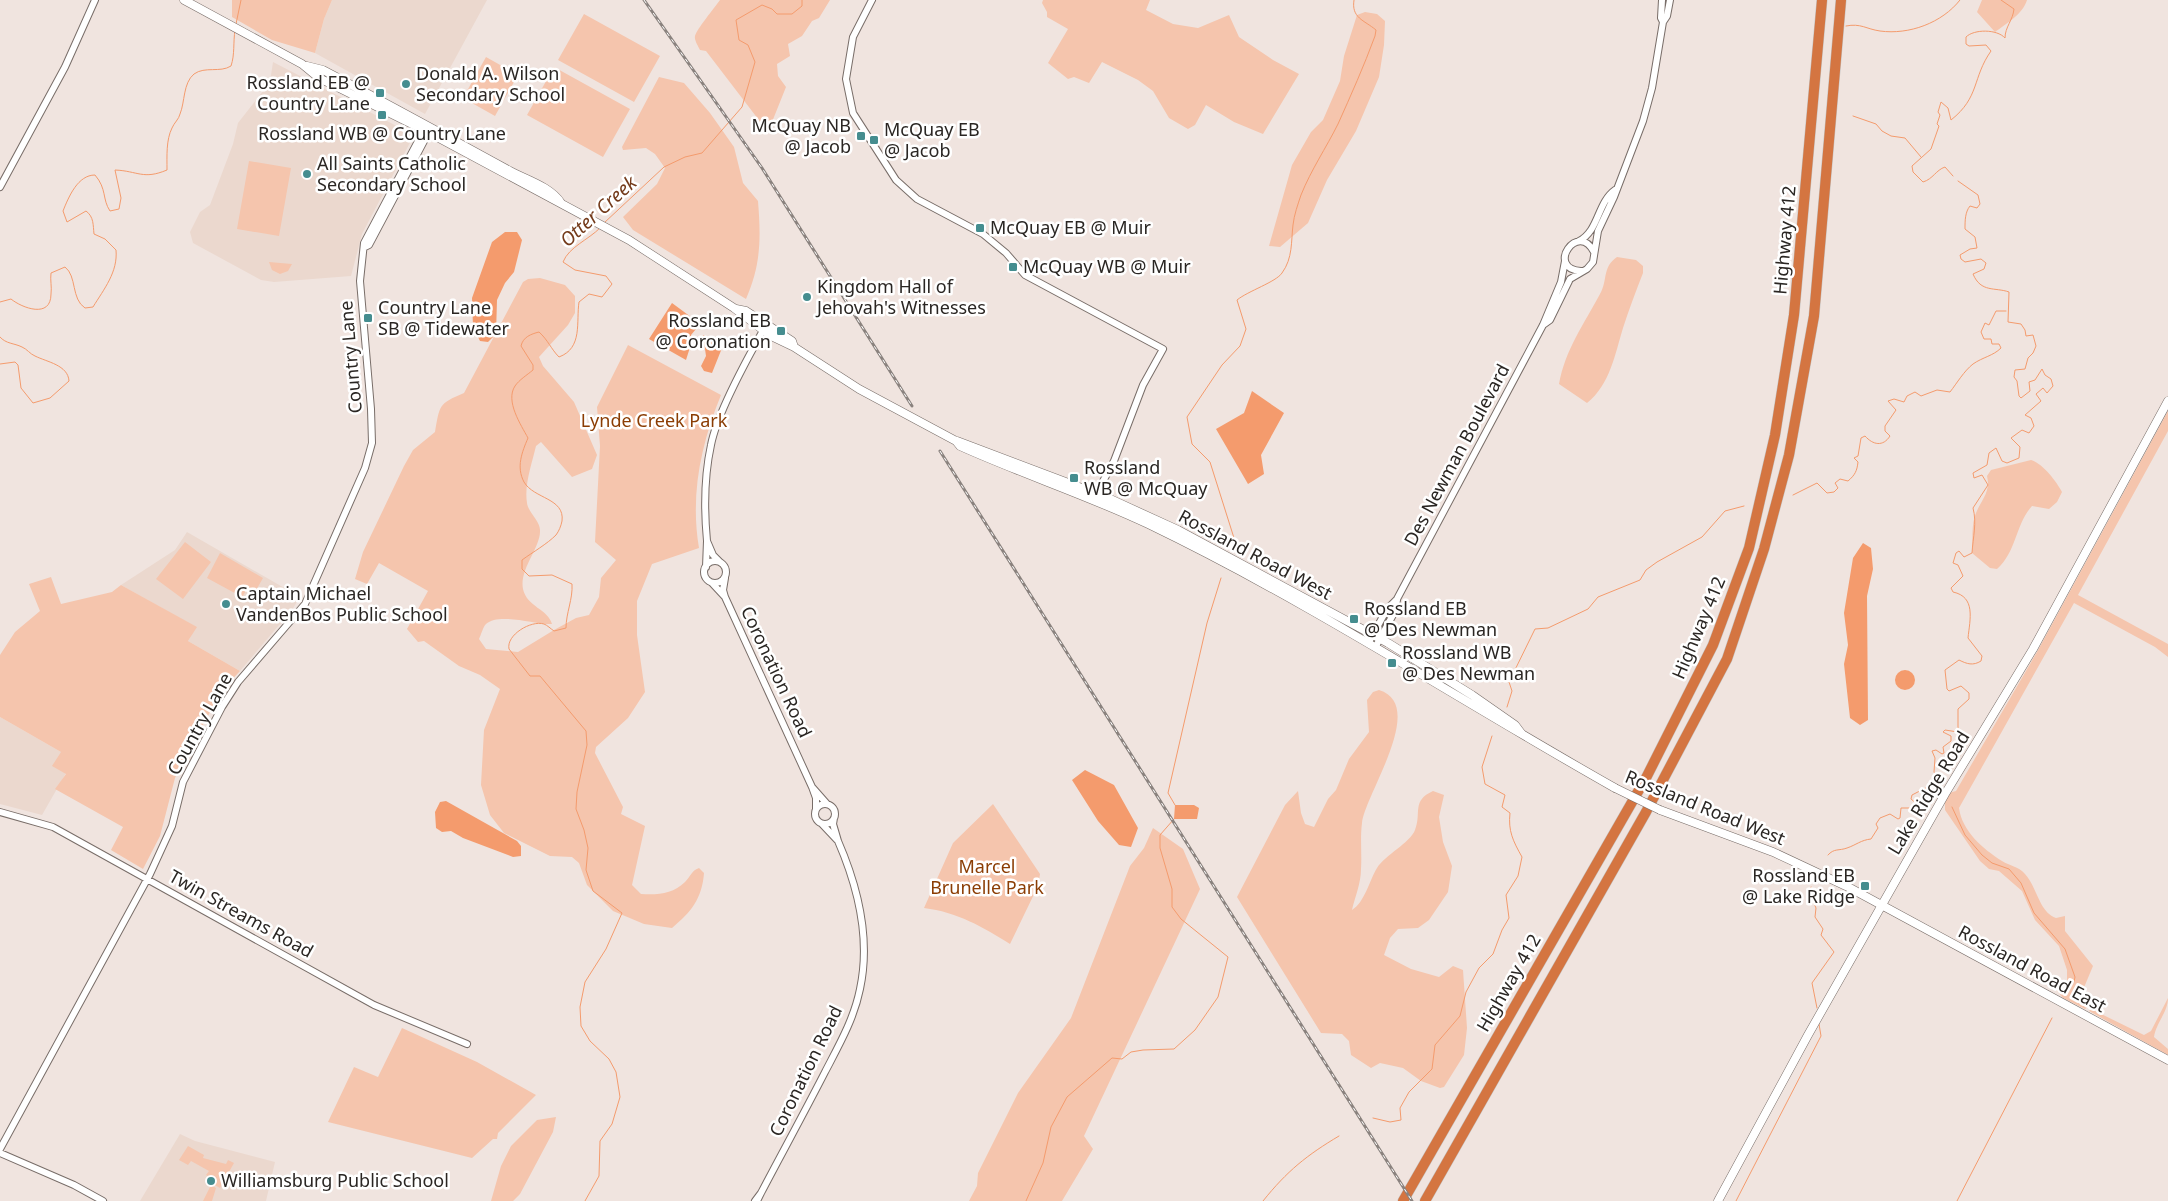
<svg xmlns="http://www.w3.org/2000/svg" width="2168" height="1201" font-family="'Noto Sans',sans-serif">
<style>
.built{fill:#ebd8ce}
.green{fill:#f5c5ad}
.water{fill:#f49b6d}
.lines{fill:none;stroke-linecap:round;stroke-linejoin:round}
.stream{stroke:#f49b6d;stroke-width:1}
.tertiary-casing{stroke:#786d68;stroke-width:8}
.secondary-casing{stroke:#786d68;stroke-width:9}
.motorway-casing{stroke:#c3c2c1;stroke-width:11}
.tertiary{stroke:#fff;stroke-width:6}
.secondary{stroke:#fff;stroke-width:8}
.motorway{stroke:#d47541;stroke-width:10}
.rail-casing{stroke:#8a827e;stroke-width:3}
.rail{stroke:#fff;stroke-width:1;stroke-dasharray:4;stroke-linecap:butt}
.secondary-bridge-casing{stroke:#786d68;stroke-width:9;stroke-linecap:butt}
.secondary-bridge{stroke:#fff;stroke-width:8}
.poi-dot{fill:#458d8f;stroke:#fff;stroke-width:2}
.labels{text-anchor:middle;stroke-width:5;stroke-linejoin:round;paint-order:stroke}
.poi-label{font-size:18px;fill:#2a2623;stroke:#fff;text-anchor:start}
.street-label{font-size:18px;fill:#2a2623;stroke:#fff}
.park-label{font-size:18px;fill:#8b3d04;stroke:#fff}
.water-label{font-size:19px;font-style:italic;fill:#743b1b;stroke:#fff}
</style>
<rect width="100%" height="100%" fill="#f0e4df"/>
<path class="built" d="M332 0H487L425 114 315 53 324 19Z
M273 62 414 135 362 234 351 276 274 282 261 280 193 243 190 232 200 212 210 205 233 144 238 123 270 82Z
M187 532 300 597 292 610 240 671 188 641 196 627 121 585 175 550Z
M0 717 61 752 66 773 42 815 0 804Z
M180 1134 195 1141 275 1162 266 1201H140Z"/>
<path class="green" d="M232 0H332L324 19 315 53 272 40 232 17Z
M720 0H830L819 18 812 21 802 36 788 44 790 56 777 64 778 76 786 87 768 132 706 51 700 50C698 46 694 40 695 36 696 30 715 7 720 0Z
M1043 0H1150L1146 10 1173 24 1198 28 1229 15 1239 37 1273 60 1299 74 1263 134 1234 122 1206 105 1195 125 1188 129 1169 118 1153 91 1138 80 1102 62 1089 83 1074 77 1068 79 1048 63 1068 29 1047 17V12L1042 3Z
M1982 0H2027C2023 14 2006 24 1995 32L1977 12Z
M1365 12 1377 14 1385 21 1384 45 1379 77 1356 131 1327 180 1308 223 1280 247 1269 246 1292 165 1311 132 1323 120 1340 81 1344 56 1357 15Z
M584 14 660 56 634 102 558 60Z
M486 57 518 75 495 116 463 98Z
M554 67 630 109 603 157 527 115Z
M659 77 684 83 710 113 734 147 743 183 758 201C761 238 761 265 746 299L633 230 623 217 657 184 665 168 655 154 646 148 623 150 622 147Z
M249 161 291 168 279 236 237 229Z
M1617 257 1636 260 1643 266V273C1636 291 1629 309 1623 328 1615 354 1610 385 1587 403L1559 384C1565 350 1584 324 1600 294 1608 280 1602 267 1617 257Z
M269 262 292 264 288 271 280 274 272 270Z
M540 278 565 285 575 296V313L568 325 539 357 543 366 574 402 597 455 592 469 572 477 541 442 536 446C532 463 524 485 527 503 528 512 540 521 540 530 541 547 519 569 523 589 527 607 548 609 552 624 536 625 499 612 486 624 483 627 481 635 479 639L486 649 518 652 554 630 576 618 589 615 599 597 601 578 616 560 595 542 600 446 597 407 628 345 721 395C701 444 690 495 699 548L652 564 637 601V635L645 692 628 718 596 747 595 753 623 807 621 814 645 826 632 885 641 894C658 895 673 894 685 882 691 876 691 871 699 868L704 873C702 899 691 912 672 928L644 924 613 911 587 885 579 863 572 857 550 856 504 833 490 815 481 785 484 730 500 689 480 675 459 666 424 641 418 642 407 629 428 591 379 563 367 584 355 579 363 552 404 466 413 450 435 432C440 405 438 404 464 393L523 282 528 279Z
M2168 411V431L2078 595 2168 644V657L2155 647 2074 603 1959 808C1962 831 1983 849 2002 861 2010 866 2018 866 2025 874 2037 887 2039 912 2056 918L2065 916V931L2093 966 2080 997 2081 1002 2088 1007 2085 1009 2063 998 2056 990 2067 986V970L2059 946 2035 920 2022 891 1999 871 1989 869 1980 861 1945 810V794L1956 791 2037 652Z
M2031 460C2043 464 2056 481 2062 492L2057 502 2049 509 2032 506C2015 525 2017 551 1997 569L1990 568 1972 553C1973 542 1971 524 1976 513 1981 500 1991 492 1987 476L1991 470Z
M185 542 211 562 183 599 156 579Z
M220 553 263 578 255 592 248 588 242 597 207 578Z
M51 577 61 604 112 592 121 585 197 627 188 641 240 671 223 689 185 757 175 778 160 836 143 869 111 850 123 827 55 789 66 774 52 766 61 752 0 717V655L15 632 40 611 29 584Z
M1379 690C1428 705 1365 794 1362 823 1360 838 1362 854 1361 869 1361 883 1355 897 1352 910 1365 902 1369 881 1377 868 1385 855 1410 843 1415 830 1422 813 1411 801 1433 791L1444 795 1439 817 1443 842 1452 866 1448 892 1429 920 1418 928 1398 929 1390 938 1384 955 1411 969 1439 977 1453 966 1463 970 1467 1028 1464 1055 1444 1087 1440 1088 1421 1081 1403 1068 1380 1063 1371 1068 1351 1055 1349 1041 1342 1034 1321 1033 1237 897 1285 805 1298 791 1301 813 1305 824 1314 827 1328 799 1336 790 1349 759 1369 732 1367 700 1373 692Z
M993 804 1040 874 1038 886 1010 944C983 927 957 912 924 908L953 843Z
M1153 828 1183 849 1200 889 1084 1136 1093 1149 1062 1201H969L977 1186 978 1173 1018 1093 1071 1018 1130 866 1144 848Z
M2168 998C2168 1012 2156 1023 2154 1037L2168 1049V1055L2089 1011 2091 1009 2144 1035 2151 1031Z
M402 1028 477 1062 536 1095 498 1133 497 1139H493L472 1158 328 1122 354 1067 378 1077Z
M556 1117 553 1132 520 1194 513 1201H491L501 1166 511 1146 537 1120Z
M188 1146 204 1155 203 1158 226 1164 228 1160 234 1163 220 1188 213 1184 215 1180 206 1175 209 1171 191 1161 188 1165 179 1160Z
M211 1185 216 1188 212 1201H203Z"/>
<path class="water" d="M505 232H517L522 240 514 272 505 283 497 300 496 334 488 342 480 341 473 327 472 298 492 242Z
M672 303 695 320 696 329 691 335 692 341 686 360 649 339Z
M703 335 719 342 722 348 712 373 704 371 701 366 706 356Z
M1252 391 1284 413 1261 455 1264 474 1248 484 1216 429 1244 413Z
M1863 543 1871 548 1873 569 1867 596 1868 720 1860 725 1850 718 1844 664 1848 645 1844 613 1853 558Z
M1895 680a10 10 0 1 1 20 0a10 10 0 1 1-20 0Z
M1085 770 1114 785 1138 828 1131 847 1119 845 1098 821 1072 780Z
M446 801 517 841 521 846V856L513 857 463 838 451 831 442 832 436 828 435 812 440 802Z
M1175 805H1194L1199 808 1197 819H1174Z"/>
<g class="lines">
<path class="stream" d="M236 24 241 0
M1846 26C1861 23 1866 29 1880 31 1909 35 1942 23 1960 0
M1853 116 1876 124 1882 131 1891 136 1905 138 1921 157
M1953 176 1945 167C1936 170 1933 179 1923 182L1913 172 1912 166 1931 149 1939 126 1937 124 1940 115 1938 112 1941 102 1948 108 1951 120C1980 97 1972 78 1991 51L1986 45 1969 46 1966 44V37C1974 29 1997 29 2005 38 2005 27 2013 20 2014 9L2001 0
M604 223 664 167 685 157 702 153 742 107 755 62 748 45 739 40 736 20 762 5 772 9 777 14H792L802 6V0
M0 302 11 299C22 308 51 319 51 294 52 287 50 280 51 273L65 267C77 276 71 299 85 308L93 307C104 289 118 272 116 250L105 239 94 234C93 225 94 217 86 211L67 222 63 211C69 196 78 175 95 175 107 189 102 199 110 211L119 209 121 198 115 170C138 171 143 180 167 170 167 156 166 140 172 128 174 123 179 119 180 114 185 102 183 83 194 74 205 66 220 73 231 66 235 54 233 43 235 30
M0 337C6 344 14 343 22 347 27 349 30 354 35 356 47 362 68 365 69 381L50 398 33 403 21 388 18 365 15 362 0 364
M1793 495 1817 483 1827 493 1834 492 1838 488 1835 483 1840 479 1848 481C1855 475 1857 471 1858 462L1854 458 1858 456 1861 438 1865 436C1873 445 1883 447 1890 436L1885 431V426L1896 410 1888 401 1894 399 1904 402 1907 396 1915 392 1921 396 1937 390 1950 392C1957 383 1964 371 1973 364 1983 357 1993 356 2001 348L1999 344H1992L1991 339H1984L1981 332 1985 323 1989 325 1996 311H2006
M1234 538 1210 462 1192 444 1187 417 1222 365 1240 346 1246 329 1237 300C1248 291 1276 282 1282 273 1293 258 1291 241 1293 225 1294 215 1298 204 1301 195 1311 170 1326 148 1338 124 1351 95 1364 66 1375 36L1376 30C1364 20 1351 18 1354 0
M1507 707 1512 691 1509 682 1535 629 1548 628 1588 609 1598 597 1640 580 1646 570 1657 562 1702 537 1725 511 1744 506
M1940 784 1934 772 1935 758 1932 751 1936 750 1942 754 1944 753 1943 747 1951 741V736L1943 732 1945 730 1958 732V709L1969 699V693L1961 686 1949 691 1947 689 1945 670 1959 660C1967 664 1973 666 1981 661L1982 656 1968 638C1970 619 1976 597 1953 592L1951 588 1963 576 1958 565 1953 563 1956 553 1959 551 1964 557 1972 553C1973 537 1977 523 1973 508L1988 485 1982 475 1974 478 1973 473 1987 465 1989 453 1996 448 2002 461 2007 463 2019 458 2020 447 2011 438 2022 430 2029 433 2034 426 2031 418 2025 415 2041 401 2036 394 2043 388 2047 393 2053 386 2051 379 2045 375 2042 369 2035 380 2029 382 2030 391 2021 398 2019 396 2017 381 2014 377 2015 370 2025 369 2028 358 2033 353 2036 346 2033 335 2026 336 2025 330 2021 324 2008 322 2009 292C1995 287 1981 293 1973 274L1984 269 1986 263 1981 259 1965 262 1961 259 1960 255 1970 249 1977 248 1975 237 1965 229C1965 221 1965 212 1970 206L1977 208 1980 204 1978 195 1958 181
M1175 805 1168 793 1207 623 1221 578
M1952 807 1965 835 1982 855 1992 863 2009 869 2021 883 2034 913 2065 949 2075 977 2074 982 2063 994
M1828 855C1834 848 1839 851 1847 848 1856 845 1861 840 1871 839L1878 828 1876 824 1880 818 1890 814 1898 819 1900 818 1901 808H1922L1911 799 1912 795 1939 781
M1811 887 1809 892 1816 908 1815 917 1823 929 1821 935 1834 952 1812 983 1817 1008
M1373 1118 1390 1122 1401 1120 1400 1108 1409 1092 1432 1069 1435 1045 1460 1016 1466 992 1479 968 1493 954 1502 930 1509 918 1506 895 1518 876 1522 857C1513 841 1508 831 1510 813L1502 807 1505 795 1485 784 1482 767 1492 736
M585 1201 599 1176 600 1141 612 1124 620 1097 616 1072 609 1059 590 1041 581 1026 580 1007 585 982 606 949 622 913 593 891 586 870 588 848 584 830 576 809 577 792 587 745 586 731 540 676H530L509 649C506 635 531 620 544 624 547 625 551 629 554 631L566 628C566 613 573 599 572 584L552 575 529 576 522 569V560C533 552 547 544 556 535 559 531 561 526 562 521 565 498 534 499 524 482 516 467 522 452 528 438 521 425 505 401 515 386 519 380 527 375 533 370V365L521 346C523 337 531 334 539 332 548 340 551 349 559 357 583 348 576 322 579 302L589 294 602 297 612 284 606 276 575 270 563 262C569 247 588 240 600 228
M1026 1201 1043 1163 1051 1127 1067 1097 1112 1058 1122 1059 1131 1052 1143 1050 1174 1049 1195 1030 1218 997 1228 957 1181 919 1172 907V889L1160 848V835L1174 819
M1263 1201C1287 1171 1307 1155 1339 1136
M1736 1201 1821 1036 1819 1024
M1957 1201 2052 1018"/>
<g class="tertiary-casing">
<path id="tertiary" d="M872 0 853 37 846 79 853 113 896 180 917 199 983 234 1006 253 1025 275 1163 349 1143 385 1114 461 1095 496
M1662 0 1661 18 1663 22
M0 187 65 67 95 0
M1579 241C1599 231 1597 203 1615 190
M365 247 369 245 431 128
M1581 271C1545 269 1578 220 1594 252
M1543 325 1550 320 1570 279 1587 269 1593 262 1598 231 1614 197 1643 121 1652 88 1663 22 1667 16 1670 0
M707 541C704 509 704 477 711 445 717 413 748 357 765 327
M704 572a11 11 0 1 1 22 0a11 11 0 1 1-22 0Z
M706 567 707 541 713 555 720 562
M712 583 725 597 723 590 725 578
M725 597 812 787
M1369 642 1387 609 1397 599 1543 325 1561 282 1565 261
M1376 646 1394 613 1397 600
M815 814a10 10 0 1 1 20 0a10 10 0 1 1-20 0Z
M816 809V798L812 787 827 804
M0 812 53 827 374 1005 467 1044
M822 824 838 841 833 824 834 818
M0 1149 150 874 172 826 183 782 222 707 238 682 305 604 365 468 372 443 371 409 360 281 364 243 425 128
M0 1153 74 1185 103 1201
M761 1193C782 1153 804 1113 825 1072 839 1045 854 1019 860 989 871 938 858 887 838 841
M755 1201 761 1193 757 1201"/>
</g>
<g class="secondary-casing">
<path id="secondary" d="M184 0 302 64 319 78 424 130 629 240 734 308 771 336 794 347 859 389 956 441 960 446C1022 474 1087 495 1148 524 1310 602 1459 700 1615 788
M307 66 323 70C386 103 448 137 510 171 527 180 551 187 561 203
M736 309 746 311 792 341 794 347
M957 441 1108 498 1178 530 1388 643 1472 695 1515 725 1521 733
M1660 810 1773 852 1850 888 2168 1060
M1718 1201 1808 1035 1945 794 2033 649 2168 401"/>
</g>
<g class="motorway-casing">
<path id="motorway" d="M1403 1201 1647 776 1713 645 1749 548 1775 435 1794 315 1822 0
M1425 1201 1646 812 1727 659 1764 549 1789 455 1814 316 1841 0"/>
</g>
<use href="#tertiary" class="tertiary"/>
<use href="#secondary" class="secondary"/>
<use href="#motorway" class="motorway"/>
<g class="rail-casing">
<path id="rail" d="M644 0 762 168 912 406
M940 451 1412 1201"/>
</g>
<use href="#rail" class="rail"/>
<g class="secondary-bridge-casing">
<path id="secondary-bridge" d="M1615 788 1660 810"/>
</g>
<use href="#secondary-bridge" class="secondary-bridge"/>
</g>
<g class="poi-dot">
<circle cx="406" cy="84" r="5"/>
<rect x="375" y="88" width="10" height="10" rx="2.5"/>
<rect x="377" y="110" width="10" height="10" rx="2.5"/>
<rect x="856" y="131" width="10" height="10" rx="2.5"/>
<rect x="869" y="135" width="10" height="10" rx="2.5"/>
<circle cx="307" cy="174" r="5"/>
<rect x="975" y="223" width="10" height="10" rx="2.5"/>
<rect x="1008" y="262" width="10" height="10" rx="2.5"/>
<circle cx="807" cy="297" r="5"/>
<rect x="363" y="313" width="10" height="10" rx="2.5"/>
<rect x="776" y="326" width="10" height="10" rx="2.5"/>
<rect x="1069" y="473" width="10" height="10" rx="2.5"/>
<circle cx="226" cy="604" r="5"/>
<rect x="1349" y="614" width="10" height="10" rx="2.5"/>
<rect x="1387" y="658" width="10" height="10" rx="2.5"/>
<rect x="1860" y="881" width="10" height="10" rx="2.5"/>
<circle cx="211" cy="1181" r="5"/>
</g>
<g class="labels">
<g class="poi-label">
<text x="416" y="80">Donald A. Wilson<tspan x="416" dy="21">Secondary School</tspan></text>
<text x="370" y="89" text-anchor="end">Rossland EB @<tspan x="370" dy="21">Country Lane</tspan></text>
<text x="851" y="132" text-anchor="end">McQuay NB<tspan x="851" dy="21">@ Jacob</tspan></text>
<text x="884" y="136">McQuay EB<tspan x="884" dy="21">@ Jacob</tspan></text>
<text x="382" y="140" text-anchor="middle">Rossland WB @ Country Lane</text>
<text x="317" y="170">All Saints Catholic<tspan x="317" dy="21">Secondary School</tspan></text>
<text x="990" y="234">McQuay EB @ Muir</text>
<text x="1023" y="273">McQuay WB @ Muir</text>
<text x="817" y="293">Kingdom Hall of<tspan x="817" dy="21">Jehovah's Witnesses</tspan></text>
<text x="378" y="314">Country Lane<tspan x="378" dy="21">SB @ Tidewater</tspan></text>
<text x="771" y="327" text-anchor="end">Rossland EB<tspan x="771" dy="21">@ Coronation</tspan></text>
<text x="1084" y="474">Rossland<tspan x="1084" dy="21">WB @ McQuay</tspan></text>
<text x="236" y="600">Captain Michael<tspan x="236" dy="21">VandenBos Public School</tspan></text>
<text x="1364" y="615">Rossland EB<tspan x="1364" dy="21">@ Des Newman</tspan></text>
<text x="1402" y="659">Rossland WB<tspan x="1402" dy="21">@ Des Newman</tspan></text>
<text x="1855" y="882" text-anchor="end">Rossland EB<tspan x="1855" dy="21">@ Lake Ridge</tspan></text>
<text x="221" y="1187">Williamsburg Public School</text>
</g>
<g class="street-label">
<text transform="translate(1785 240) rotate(-85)" y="6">Highway 412</text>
<text transform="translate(351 357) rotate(-95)" y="6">Country Lane</text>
<text transform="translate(1457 455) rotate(-62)" y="6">Des Newman Boulevard</text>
<text transform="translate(1255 555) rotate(28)" y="6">Rossland Road West</text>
<text transform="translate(1699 628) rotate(-67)" y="6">Highway 412</text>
<text transform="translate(776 672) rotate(65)" y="6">Coronation Road</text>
<text transform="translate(200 724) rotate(-61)" y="6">Country Lane</text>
<text transform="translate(1929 793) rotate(-59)" y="6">Lake Ridge Road</text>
<text transform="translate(1705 808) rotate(22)" y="6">Rossland Road West</text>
<text transform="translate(241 914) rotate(29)" y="6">Twin Streams Road</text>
<text transform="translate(2032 969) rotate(28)" y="6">Rossland Road East</text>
<text transform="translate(1509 983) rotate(-60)" y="6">Highway 412</text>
<text transform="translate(806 1071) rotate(-64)" y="6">Coronation Road</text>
</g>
<g class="park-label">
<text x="654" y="427">Lynde Creek Park</text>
<text x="987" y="873">Marcel<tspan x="987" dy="21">Brunelle Park</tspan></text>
</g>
<g class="water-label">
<text transform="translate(598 211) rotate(-42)" y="7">Otter Creek</text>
</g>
</g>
</svg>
